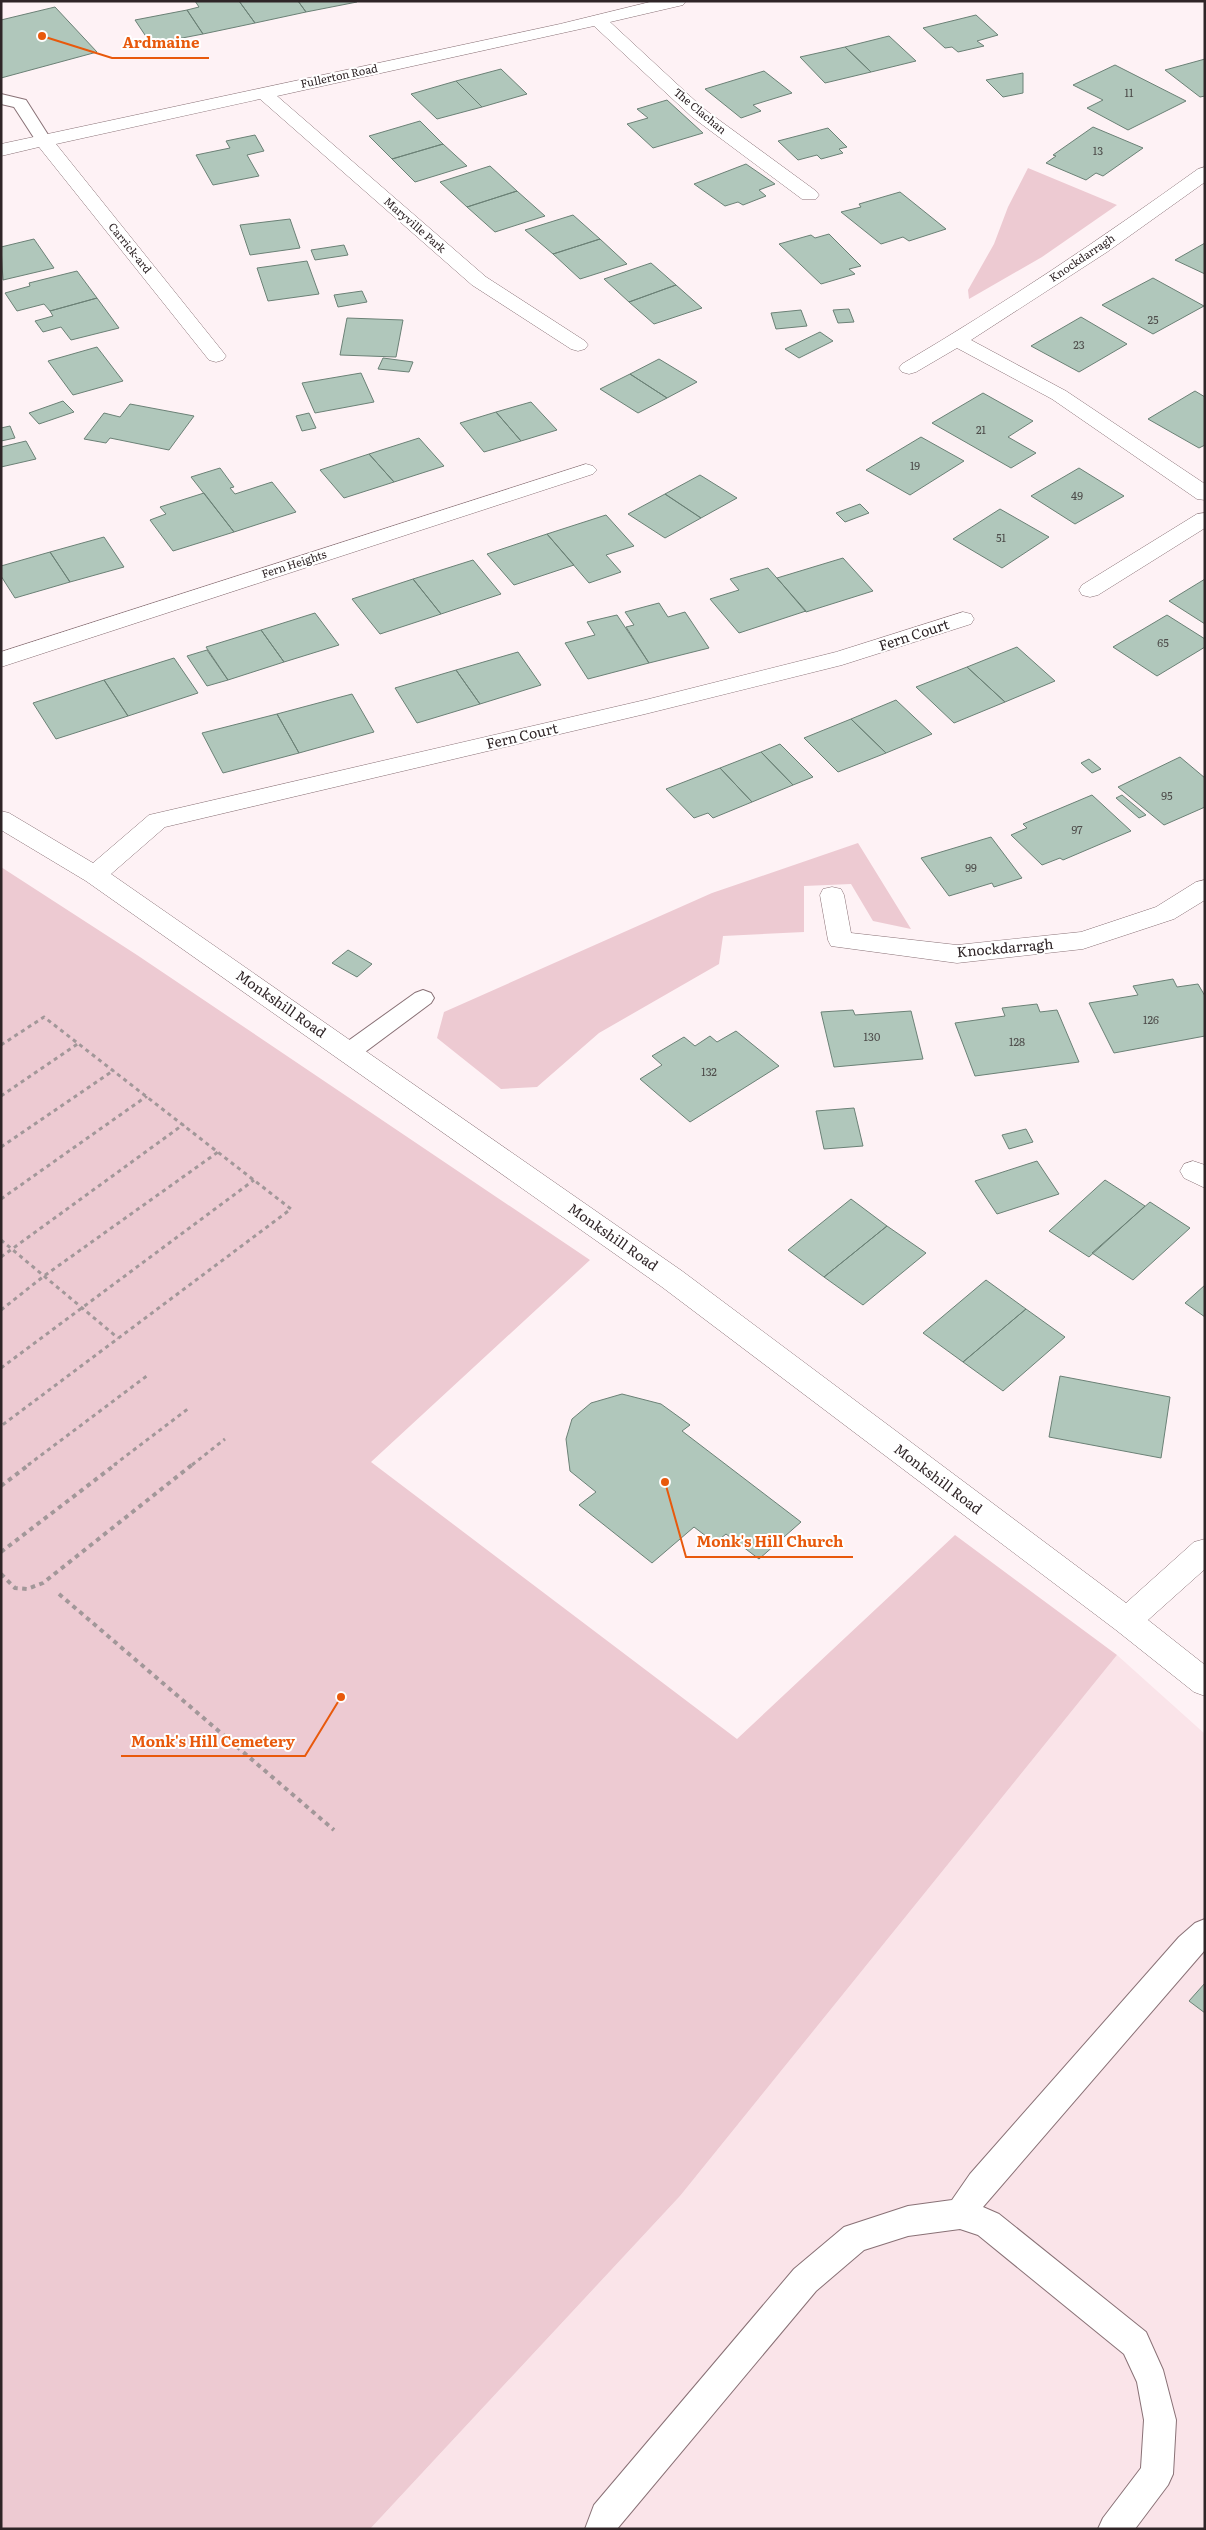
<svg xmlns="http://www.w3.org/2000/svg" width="1206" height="2530" font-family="Literata,serif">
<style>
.built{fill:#fae4e9}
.green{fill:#edcad2}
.building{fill:#b0c7bb;stroke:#6b8176}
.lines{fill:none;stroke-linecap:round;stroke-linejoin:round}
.service-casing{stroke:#897176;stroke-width:2}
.minor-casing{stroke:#897176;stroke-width:1}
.path-far1{stroke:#a29799;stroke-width:3;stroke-dasharray:4 4;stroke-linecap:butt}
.path{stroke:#a29799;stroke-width:4;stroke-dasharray:4.5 4.5;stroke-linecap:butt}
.service{fill:#fff;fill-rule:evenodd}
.minor{fill:#fff;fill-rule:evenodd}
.labels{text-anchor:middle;stroke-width:4;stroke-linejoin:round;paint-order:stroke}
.far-street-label{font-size:11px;fill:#2f2527;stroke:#fff}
.number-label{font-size:11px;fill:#4f4e4c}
.street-label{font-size:14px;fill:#2f2527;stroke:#fff}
.leader{fill:none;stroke:#e8590c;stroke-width:2}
.callout-dot{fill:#e8590c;stroke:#fff;stroke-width:2}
.callout-label{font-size:15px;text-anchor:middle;font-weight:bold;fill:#e8590c;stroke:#fff;stroke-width:4;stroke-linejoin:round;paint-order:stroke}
</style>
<rect width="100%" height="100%" fill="#fef2f5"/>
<path class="built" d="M1117 1655 1205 1734V2529H370L680 2196Z"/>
<path class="green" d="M1028 168 1117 205 1042 257 969 299 968 290 994 244 1008 207Z
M858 843 911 929 873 921 851 884 804 886V932L723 936 719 964 599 1033 537 1087 501 1089 437 1038 444 1012 712 893Z
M1 867 137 955 590 1260 371 1462 737 1739 955 1535 1117 1655 680 2196 370 2529H1Z"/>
<path class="building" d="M195 1H239L255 23 203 34 187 10 199 7Z
M239 1H298L306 12 255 23Z
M298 1H356L357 2 306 12Z
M55 7 97 52 1 78V20Z
M187 10 203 34 151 44 135 20Z
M976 15 998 35 977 41 984 46 958 52 952 47 945 48 923 28Z
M889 36 916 61 871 72 845 47Z
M845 47 871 72 825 83 800 57Z
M1205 59V96L1200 97 1165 70Z
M1115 65 1186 101 1128 130 1087 108 1103 100 1073 85Z
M501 69 527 94 482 107 456 81Z
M764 71 792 93 753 105 761 111 741 118 705 89Z
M1023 73V93L1003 97 986 80Z
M456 81 482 107 437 119 411 94Z
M667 100 703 133 653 148 627 124 648 118 637 109Z
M420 121 443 144 392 159 369 136Z
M1093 127 1143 148 1103 176 1096 173 1086 180 1046 163 1056 156 1053 155Z
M828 128 847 147 839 149 843 153 821 159 817 155 798 160 778 141Z
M255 135 264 151 247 155 259 176 213 185 196 155 230 148 226 141Z
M443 144 467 166 415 182 392 159Z
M746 164 775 184 759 190 766 196 743 205 738 202 725 206 694 184Z
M490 166 517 191 467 207 440 182Z
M517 191 545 216 495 232 467 207Z
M900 192 946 229 909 241 903 237 881 244 841 212 861 207 859 204Z
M573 215 600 239 553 254 525 230Z
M290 219 300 248 250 255 240 225Z
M829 234 861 266 849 269 855 274 821 284 779 244 811 235 815 238Z
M34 239 54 268 3 280 1 247Z
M600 239 627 264 580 279 553 254Z
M1205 243V274L1175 260Z
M344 245 348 255 315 260 311 250Z
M307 261 319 294 268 301 257 268Z
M651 263 676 285 629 302 604 279Z
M77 271 97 298 50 311 44 304 17 311 5 293 30 286 29 283Z
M1153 278 1204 306 1153 334 1102 305Z
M676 285 702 308 654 324 629 302Z
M362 291 367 302 338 307 334 295Z
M97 298 119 328 71 340 61 327 43 332 35 321 53 316 50 311Z
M849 309 854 322 838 323 833 310Z
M801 310 807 326 776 329 771 313Z
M1081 317 1127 344 1079 372 1031 346Z
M347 318 403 320 396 357 340 355Z
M820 332 833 341 799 358 785 349Z
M97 347 123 381 73 395 48 361Z
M383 358 413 362 409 372 378 369Z
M659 359 697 382 667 398 630 374Z
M361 373 374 402 315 413 302 383Z
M630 374 667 398 638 413 600 389Z
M1195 391 1205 397V445L1199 448 1148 419Z
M983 393 1033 421 1008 437 1036 453 1011 468 932 423Z
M63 401 74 412 39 424 29 413Z
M531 402 557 430 521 441 496 412Z
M130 404 194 416 169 450 110 438 106 443 84 439 104 413 120 417Z
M496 412 521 441 484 452 460 423Z
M309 413 316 428 302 431 296 416Z
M10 426 15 438 1 441V428Z
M921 437 964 461 910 495 866 470Z
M419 438 444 466 394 482 369 454Z
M26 441 36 459 1 467V447Z
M369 454 394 482 344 498 320 470Z
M220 468 234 487 230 488 235 494 272 482 296 512 234 532 191 477Z
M1079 468 1124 496 1075 524 1031 496Z
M700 475 737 498 701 518 665 494Z
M204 493 234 532 173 551 150 520 166 514 160 507Z
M665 494 701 518 665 538 628 514Z
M860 504 869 513 845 522 836 513Z
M1000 509 1049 537 1002 568 953 539Z
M606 515 634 546 606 555 621 572 589 583 547 534Z
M547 534 574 565 514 585 487 554Z
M104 537 124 567 70 582 50 552Z
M50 552 70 582 15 598 1 576V566Z
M843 558 873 591 806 612 777 578Z
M473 560 501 594 441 614 413 579Z
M768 568 806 611 739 633 710 599 739 590 730 579Z
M413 579 441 614 380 634 352 599Z
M1205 579V624L1169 601Z
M659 603 668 617 685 612 709 648 649 663 626 627 634 625 625 612Z
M315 613 339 645 284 662 261 630Z
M617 615 649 663 588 679 565 643 595 635 587 622Z
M1167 615 1205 639V647L1157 676 1113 647Z
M261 630 284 662 228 680 206 647Z
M1017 647 1055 681 1005 702 967 667Z
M207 650 228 680 207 686 187 656Z
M518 652 541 685 480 704 456 670Z
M174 658 198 693 128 716 104 680Z
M967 667 1005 702 954 723 916 687Z
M456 670 480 704 417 723 395 688Z
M104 680 128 716 56 739 33 703Z
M352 694 374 732 299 753 277 714Z
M896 700 932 734 886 753 851 719Z
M277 714 299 753 223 773 202 733Z
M851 719 886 753 838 772 804 738Z
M780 744 813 777 793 785 761 752Z
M761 752 793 785 752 802 720 768Z
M1180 757 1205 778V807L1164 825 1118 787Z
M1089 759 1101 769 1092 773 1081 763Z
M720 768 752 802 713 818 708 813 694 818 666 789Z
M1092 795 1131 831 1063 860 1060 858 1042 865 1011 835 1027 828 1023 824Z
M1122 795 1146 815 1139 818 1116 798Z
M991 837 1022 878 994 887 992 883 949 896 921 858Z
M348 950 372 964 357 977 332 963Z
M1173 979 1177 987 1198 984 1205 996V1036L1114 1053 1089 1003 1138 995 1133 986Z
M1037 1004 1040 1012 1057 1010 1079 1062 975 1076 955 1023 1005 1016 1002 1008Z
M853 1010 855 1015 911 1011 923 1059 834 1067 821 1012Z
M736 1031 779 1066 690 1122 640 1079 662 1065 652 1056 684 1037 695 1046 710 1036 717 1042Z
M854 1108 863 1146 824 1149 816 1111Z
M1026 1129 1033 1142 1009 1149 1002 1135Z
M1037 1161 1059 1194 997 1214 975 1181Z
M1105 1180 1145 1206 1089 1257 1049 1231Z
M851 1199 887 1226 824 1277 788 1250Z
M1150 1202 1190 1228 1133 1280 1092 1253Z
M887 1226 926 1253 863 1305 824 1277Z
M986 1280 1026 1309 963 1362 923 1333Z
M1205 1285V1317L1185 1303Z
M1026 1309 1065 1337 1003 1391 963 1362Z
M1060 1376 1170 1397 1161 1458 1049 1437Z
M622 1394 661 1404 690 1425 682 1431 801 1522 759 1559 726 1534 715 1543 694 1527 652 1563 579 1505 596 1492 570 1471 566 1439 572 1419 591 1403Z
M1205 1983V2013L1189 2001Z"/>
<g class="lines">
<g class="service-casing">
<path id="service" d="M1 94 26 100 52 141 50 144H38L14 107 1 104Z
M423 990 431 993 434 998 431 1003 357 1058 349 1060 341 1058 338 1052 341 1046 415 993Z
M1205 1919V1950L983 2207 999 2214 1146 2332 1163 2370 1176 2420 1173 2474 1168 2485 1135 2529H1098L1103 2518 1141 2468 1144 2420 1137 2382 1124 2354 978 2235 960 2229 908 2236 864 2250 816 2291 617 2529H585L594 2505 794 2269 844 2227 908 2206 952 2200 970 2174 1179 1937 1195 1923Z"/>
</g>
<g class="minor-casing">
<path id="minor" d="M654 1H686L683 5 610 22 704 109 816 191 819 195 816 199H802L692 117 594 26 277 96 486 277 585 341 588 345 585 349 578 351 571 349 472 285 260 99 56 144 223 352 226 356 223 360 216 362 209 360 39 147 1 156V144L560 24Z
M1205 167V182L1107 252 971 340 1066 391 1205 484V500L1197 499 1052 399 957 348 916 372 909 374 902 372 899 368 902 364C1004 304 1102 238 1198 169Z
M586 464 593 466 597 470 593 474 1 667V652Z
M1205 513V528L1098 595 1090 597 1082 595 1079 590 1082 585 1197 514Z
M963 612 971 614 974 619 971 624 842 665 645 714 165 827 111 874 682 1271 1126 1603 1194 1542 1205 1539V1569L1148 1620 1205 1665V1696L1194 1692 1116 1630 662 1287 86 881 1 830V811L9 813 93 863 149 815 645 700 836 652Z
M1205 880V900L1174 919 1083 949 957 963 831 946 828 940 820 895 823 889 832 887 841 889 844 895 851 933 957 945 1081 932 1156 907 1196 882Z
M1193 1161 1205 1165V1188L1184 1178 1180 1171 1184 1164Z"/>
</g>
<path class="path-far1" d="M1 1045 44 1017 291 1209 1 1426
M1 1096 79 1043
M1 1147 114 1070
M1 1199 147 1096
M1 1240 118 1338
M1 1257 184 1124
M1 1310 44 1276 218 1152
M1 1368 254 1180
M28 1465 148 1375
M114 1465 189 1408
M192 1465 225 1439"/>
<path class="path" d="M1 1486 30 1464
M1 1552 116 1464
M1 1574 15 1588 27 1589 43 1583 193 1464
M59 1594 334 1830"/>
<use href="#service" class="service"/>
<use href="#minor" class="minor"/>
</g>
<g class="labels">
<g class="far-street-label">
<text transform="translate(339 76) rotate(-12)" y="4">Fullerton Road</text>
<text transform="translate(700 111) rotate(40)" y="4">The Clachan</text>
<text transform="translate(415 225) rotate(41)" y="4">Maryville Park</text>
<text transform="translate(130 248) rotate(51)" y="4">Carrick-ard</text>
<text transform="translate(1082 258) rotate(-34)" y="4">Knockdarragh</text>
<text transform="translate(294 564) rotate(-18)" y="4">Fern Heights</text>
</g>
<g class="number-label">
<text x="1129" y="97">11</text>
<text x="1098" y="155">13</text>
<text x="1153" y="324">25</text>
<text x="1079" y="349">23</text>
<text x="981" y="434">21</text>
<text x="915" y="470">19</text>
<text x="1077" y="500">49</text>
<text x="1001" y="542">51</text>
<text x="1163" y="647">65</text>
<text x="1167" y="800">95</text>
<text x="1077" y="834">97</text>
<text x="971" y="872">99</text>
<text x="1151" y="1024">126</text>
<text x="872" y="1041">130</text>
<text x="1017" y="1046">128</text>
<text x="709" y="1076">132</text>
</g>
<g class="street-label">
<text transform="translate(914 635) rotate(-18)" y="5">Fern Court</text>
<text transform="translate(522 736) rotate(-13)" y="5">Fern Court</text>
<text transform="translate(1005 948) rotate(-5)" y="5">Knockdarragh</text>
<text transform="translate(281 1004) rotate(35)" y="5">Monkshill Road</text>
<text transform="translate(613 1237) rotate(35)" y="5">Monkshill Road</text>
<text transform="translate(938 1479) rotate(37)" y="5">Monkshill Road</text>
</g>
</g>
<path class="leader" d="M42 36L112 58H209M665 1482L686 1557H853M341 1697L305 1756H121"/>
<g class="callout-dot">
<circle cx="42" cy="36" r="5"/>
<circle cx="665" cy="1482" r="5"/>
<circle cx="341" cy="1697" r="5"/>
</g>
<g class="callout-label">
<text x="161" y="48">Ardmaine</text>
<text x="770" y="1547">Monk's Hill Church</text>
<text x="213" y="1747">Monk's Hill Cemetery</text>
</g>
<rect width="1206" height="2530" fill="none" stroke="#2f2527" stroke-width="5"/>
</svg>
